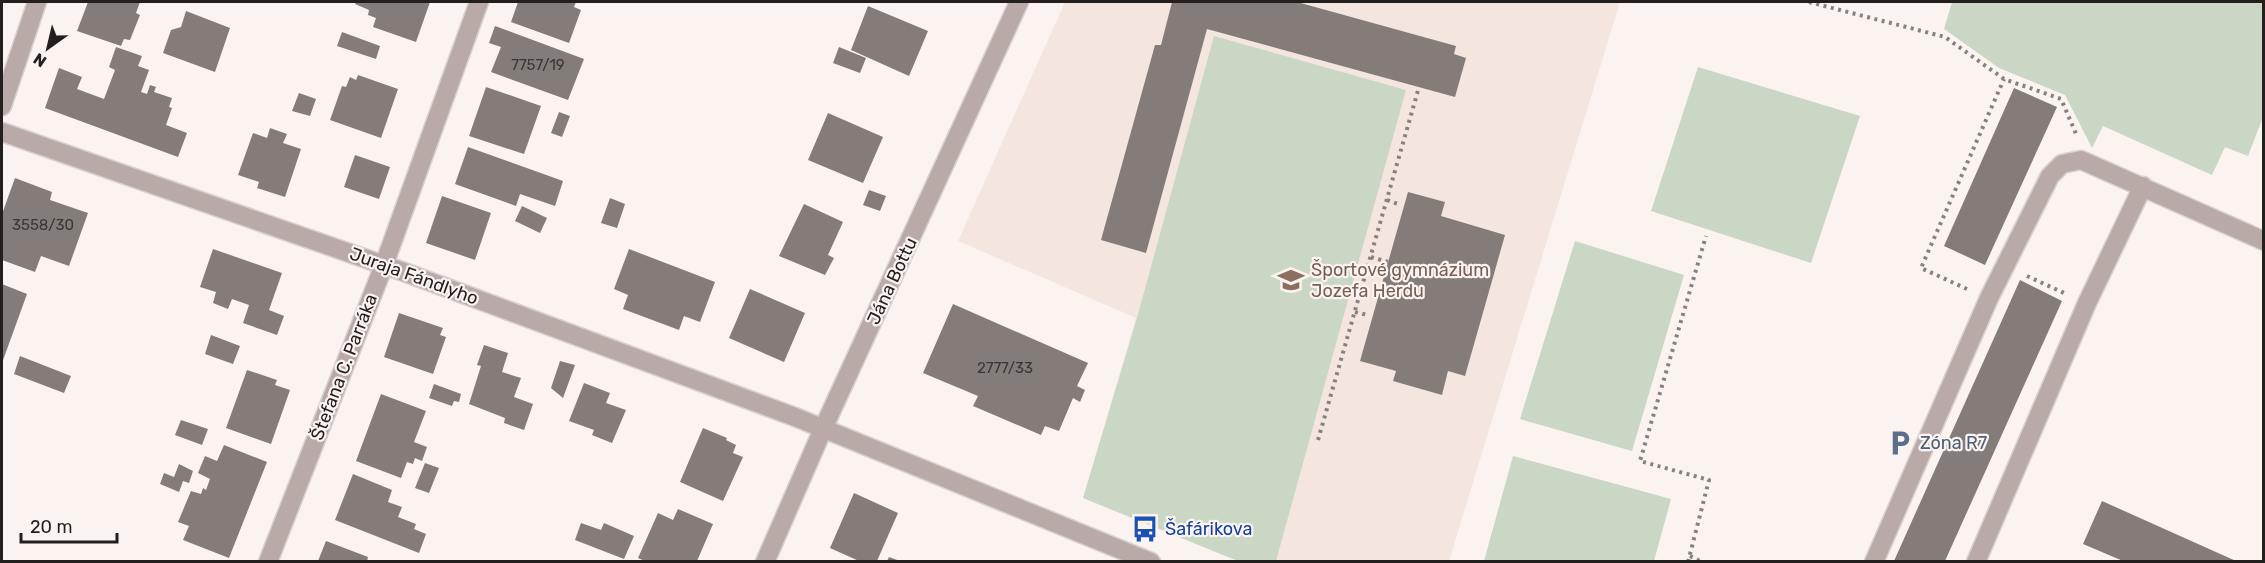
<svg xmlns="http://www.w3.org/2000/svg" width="2265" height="563" font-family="Rubik,sans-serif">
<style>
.built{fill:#f5e5df}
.green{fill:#cad7c5}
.building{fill:#837c79}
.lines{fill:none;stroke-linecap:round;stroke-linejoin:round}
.service-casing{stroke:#d8d1ce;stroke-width:21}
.minor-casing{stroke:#d8d1ce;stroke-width:21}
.path{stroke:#878280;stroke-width:4;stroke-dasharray:3 4.5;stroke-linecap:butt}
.service{stroke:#b9aaa7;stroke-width:18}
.minor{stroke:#b9aaa7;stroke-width:18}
.labels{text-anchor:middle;stroke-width:4.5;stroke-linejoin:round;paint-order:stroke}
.number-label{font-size:15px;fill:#3a3635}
.education-label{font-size:18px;fill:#785e54;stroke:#fbf3f0;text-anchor:start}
.street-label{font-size:18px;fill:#221f1e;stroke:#fbf3f0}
.service-label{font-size:18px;fill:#4e5e75;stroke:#fbf3f0;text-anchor:start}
.transit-label{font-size:18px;fill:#164399;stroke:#fbf3f0;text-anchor:start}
</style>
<rect width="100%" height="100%" fill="#fbf3f0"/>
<path class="built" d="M1065 2H1620L1449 561H1238L1083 498 1136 318 958 241Z"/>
<path class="green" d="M1952 2H2263V117L2248 156 2225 147 2212 175 2103 126 2092 148 2065 95 1999 68 1944 29Z
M1214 36 1406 90 1276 561H1238L1083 498 1137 318Z
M1698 67 1860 116 1811 263 1651 211Z
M1575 241 1684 275 1632 451 1520 419Z
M1513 456 1671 499 1654 561H1484Z"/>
<path class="building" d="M88 2H140L136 13 140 15 130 40 124 39 121 46 77 31Z
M356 2H430L416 42 373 27 376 18 368 15 369 10 355 4Z
M518 2H576L574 7 581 10 569 43 511 22Z
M1172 2H1297L1456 46 1454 54 1466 58 1455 97 1207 29 1146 253 1101 240 1155 45H1161Z
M868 6 928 31 909 76 851 50Z
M186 11 230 28 215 72 163 53 171 30 181 27Z
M495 26 584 59 568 100 491 72 501 47 489 43Z
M342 32 380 46 376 59 337 46Z
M116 47 142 56 138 66 149 70 141 92 147 94 150 85 156 87 154 92 172 98 169 107 172 108 166 125 187 133 178 157 45 108 59 68 82 77 77 89 104 99 115 70 109 67Z
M839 47 866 58 860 73 833 63Z
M358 75 398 89 381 138 330 120 342 86 346 87 350 77 356 80Z
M486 87 541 106 524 154 469 136Z
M2014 88 2057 107 1985 265 1944 246Z
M299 93 316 99 310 116 292 111Z
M559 112 570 116 562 137 551 133Z
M828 113 883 137 863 183 808 160Z
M270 128 287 134 283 143 301 149 285 197 257 188 259 182 238 175 253 133 267 138Z
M468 147 563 181 555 206 520 194 516 206 455 184Z
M355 155 390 167 379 199 344 187Z
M15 178 52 192 50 200 88 213 69 266 41 256 35 272 2 260V214Z
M869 190 886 196 880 211 863 205Z
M1408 192 1445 202 1441 216 1505 235 1465 376 1448 371 1442 395 1393 381 1396 371 1360 361Z
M442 196 491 213 475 260 426 243Z
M610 198 625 204 617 228 601 223Z
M804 204 843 222 828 255 834 258 825 275 779 256Z
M522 206 547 218 540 233 515 221Z
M213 249 282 273 269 310 284 316 277 335 243 323 249 305 232 299 228 309 213 303 216 292 200 287Z
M629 249 715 282 700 322 684 316 679 330 623 309 628 295 614 289Z
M2020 280 2062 301 1945 561H1894Z
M2 284 27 294 2 363Z
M750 289 805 313 784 362 729 338Z
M953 304 1088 363 1077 386 1085 390 1080 402 1073 398 1059 431 1045 426 1041 435 973 406 978 396 923 373Z
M399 313 443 328 440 335 446 337 433 374 384 357Z
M211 335 240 346 233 364 205 354Z
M484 345 508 353 502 372 521 378 514 397 533 404 524 430 504 423 505 418 469 404 481 366 477 365Z
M20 356 71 376 64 393 14 374Z
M560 361 575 365 563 398 551 388Z
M247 370 277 380 275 385 290 390 271 444 226 428Z
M584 383 610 393 606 403 626 410 612 443 592 435 594 430 569 421Z
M434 384 461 394 459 402 454 401 452 406 429 398Z
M381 394 426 411 414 442 427 447 422 461 415 458 413 464 407 462 401 478 356 461Z
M181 420 208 429 202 445 175 435Z
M703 428 727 438 726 440 736 445 733 453 743 457 723 501 680 482Z
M224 445 267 462 229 558 183 540 189 526 178 522 191 491 201 494 203 488 206 490 210 479 198 473 205 456 217 461Z
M425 463 439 468 429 493 415 488Z
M179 464 193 471 189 483 183 481 179 492 160 484 164 473 174 477Z
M353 474 392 490 388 502 402 507 398 517 416 524 414 529 426 534 419 553 335 520Z
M854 493 898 513 877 561H859L830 548Z
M2102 501 2236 561H2123L2083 544Z
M678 509 713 524 697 561H645L638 558 658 513 673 520Z
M581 523 601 530 604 523 634 536 624 559 575 540Z
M326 541 368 557 367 561H318Z
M889 557 900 561H887Z"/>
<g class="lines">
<g class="service-casing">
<path id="service" d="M1874 562 1989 298 2050 176 2062 164 2081 160 2264 241
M1976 562 2087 303 2143 186"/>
</g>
<g class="minor-casing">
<path id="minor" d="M2 106 37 2
M2 132 404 272 795 417 1151 562
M268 562 384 265 479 2
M765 562 823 429 1019 2"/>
</g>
<path class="path" d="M1809 2 1945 37 2004 79 2061 99 2077 136
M1387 200 1398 204
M1371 257 1388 262
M2027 276 2064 293
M1967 289 1921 268 2004 79
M1355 312 1368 315
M1318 440 1419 87
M1690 556 1702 562
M1688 562 1709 480 1640 461 1706 236"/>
<use href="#service" class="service"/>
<use href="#minor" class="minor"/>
</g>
<defs>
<g id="school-bare" transform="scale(2.07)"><path d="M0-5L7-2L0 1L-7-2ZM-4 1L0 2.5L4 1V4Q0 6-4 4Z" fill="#8d6e63" stroke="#fbf3f0" stroke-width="2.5" paint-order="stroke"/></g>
<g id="parking-bare" transform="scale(2.07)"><path d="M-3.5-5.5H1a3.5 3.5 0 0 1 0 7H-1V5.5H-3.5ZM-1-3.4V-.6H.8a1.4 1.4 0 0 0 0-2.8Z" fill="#5c6f8a" stroke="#fbf3f0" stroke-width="2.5" paint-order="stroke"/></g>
<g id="bus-bare" transform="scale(2.07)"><path d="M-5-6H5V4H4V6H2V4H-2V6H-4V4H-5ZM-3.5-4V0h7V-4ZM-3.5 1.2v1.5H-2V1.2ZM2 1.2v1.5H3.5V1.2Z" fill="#1a4fb4" stroke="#fbf3f0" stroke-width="2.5" paint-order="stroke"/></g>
</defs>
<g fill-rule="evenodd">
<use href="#school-bare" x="1291" y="280"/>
<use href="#parking-bare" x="1900" y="443"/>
<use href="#bus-bare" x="1145" y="529"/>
</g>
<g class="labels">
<g class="number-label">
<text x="538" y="70">7757/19</text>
<text x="43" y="230">3558/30</text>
<text x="1005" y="373">2777/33</text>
</g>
<g class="education-label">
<text x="1311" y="276">Športové gymnázium<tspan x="1311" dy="21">Jozefa Herdu</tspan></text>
</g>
<g class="street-label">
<text transform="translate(414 276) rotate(20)" y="6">Juraja Fándlyho</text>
<text transform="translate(892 281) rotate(-65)" y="6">Jána Bottu</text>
<text transform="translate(344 367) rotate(-69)" y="6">Štefana C. Parráka</text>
</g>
<g class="service-label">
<text x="1920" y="449">Zóna R7</text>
</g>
<g class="transit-label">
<text x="1165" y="535">Šafárikova</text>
</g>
</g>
<rect width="2265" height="563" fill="none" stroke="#221f1e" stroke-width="6"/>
<g transform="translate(48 48) rotate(214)" stroke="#fbf3f0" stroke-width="4.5" paint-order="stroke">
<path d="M0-4.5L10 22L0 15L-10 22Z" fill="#221f1e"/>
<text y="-9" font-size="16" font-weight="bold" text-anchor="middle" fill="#221f1e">N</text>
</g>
<path d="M21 533v9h96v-9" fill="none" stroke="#221f1e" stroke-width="3"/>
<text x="30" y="533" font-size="18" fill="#221f1e" stroke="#fbf3f0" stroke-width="4.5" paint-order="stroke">20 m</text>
</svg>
